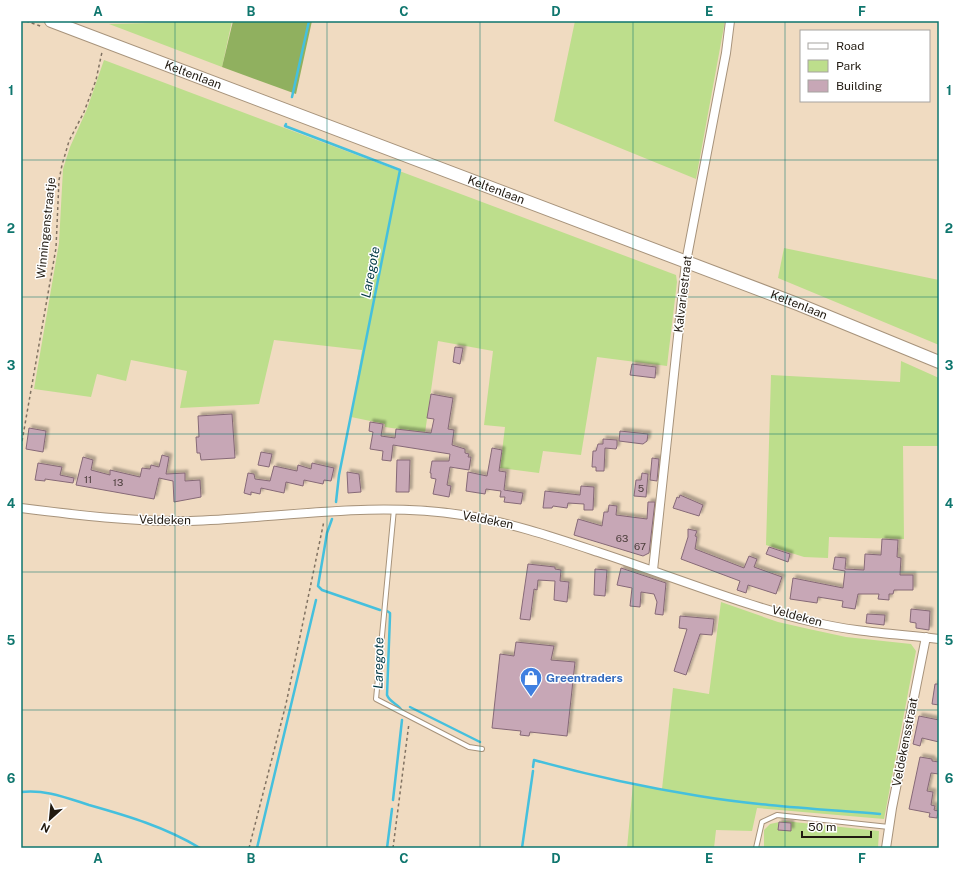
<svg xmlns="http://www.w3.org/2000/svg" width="960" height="869" font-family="'Public Sans',sans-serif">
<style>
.green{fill:#bdde8c}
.forest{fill:#90b05f}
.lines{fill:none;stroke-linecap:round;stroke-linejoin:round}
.stream{stroke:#45c0dd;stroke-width:2.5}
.building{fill:#c7a7b6;stroke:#866977;filter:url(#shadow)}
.lane-casing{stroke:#a7937b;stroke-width:6}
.street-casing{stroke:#a7937b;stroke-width:10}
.secondary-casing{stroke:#a7937b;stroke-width:14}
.path{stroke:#807262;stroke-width:1.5;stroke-dasharray:3 3;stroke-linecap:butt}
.lane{stroke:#fff;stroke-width:4}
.street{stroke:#fff;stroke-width:8}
.secondary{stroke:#fff;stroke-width:12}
.grid{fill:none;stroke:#0f766e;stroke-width:1;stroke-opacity:0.55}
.labels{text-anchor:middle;stroke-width:3;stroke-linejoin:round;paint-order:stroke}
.number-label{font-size:10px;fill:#4a3d3a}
.street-label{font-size:12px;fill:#211a11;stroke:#fff}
.shop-label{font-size:12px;font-weight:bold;fill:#366cbe;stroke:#fff;text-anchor:start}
.water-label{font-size:13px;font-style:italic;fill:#003844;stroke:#fff}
.neatline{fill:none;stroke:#0f766e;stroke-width:1.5}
.grid-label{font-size:13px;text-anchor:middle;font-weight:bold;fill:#0f766e}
</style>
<defs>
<filter id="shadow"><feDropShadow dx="3" dy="-3" stdDeviation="1" flood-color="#0004"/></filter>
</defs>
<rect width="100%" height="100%" fill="#f0dbc1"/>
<path class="green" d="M232 21 222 67 109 24Z
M575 21H725L696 179 554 121Z
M104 60 676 275 677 282 667 366 597 357 581 455 543 451 539 473 500 468 505 427 484 425 493 351 438 341 425 433 385 427V424L351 417 362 350 274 340 259 404 180 408 187 371 131 360 126 381 97 374 91 397 34 389 59 243 63 169 70 147 87 109Z
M784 248 939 280V345L778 278Z
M901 361 939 378V446H903L904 539 829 537 828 558 804 557 766 545 771 375 900 382Z
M721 602 778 622 809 629 846 637 911 644 916 651 884 819 757 808 752 831 716 830 714 848H627L633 784 662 789 673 688 709 694Z
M784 821 879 831 878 848H764V830L770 824Z"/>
<path class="forest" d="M233 21H312L296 94 222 67Z"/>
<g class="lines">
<path class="stream" d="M292 97 309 21
M286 124 285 126 400 170 339 475 336 502
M332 519 327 533 318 586 322 590 380 610
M387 611 390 613V616L387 695C390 703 399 704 402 711
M410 707 480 742
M533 767 534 760C588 775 643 787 699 796 759 806 820 809 880 814
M21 792C45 789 67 798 89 805 128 816 165 827 200 848
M393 800 402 720
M257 848 316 600
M387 848 392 809
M522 848 533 771"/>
</g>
<path class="building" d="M455 347 463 348 460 364 453 362Z
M632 364 656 367 655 378 630 375Z
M431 394 453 398 448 429 454 430 452 445 465 449V453L469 454 468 457H471L469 470 450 467 447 485 451 486 449 497 433 494 436 479 431 478V473H430L432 461H449L450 454 393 445 391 461 382 460 383 451 370 449 373 432 369 431 370 422 383 424 381 436 395 438 396 429 431 433 434 419 427 418Z
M232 414 235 458 201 460 200 453H197L196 437H199L198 416Z
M29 428 46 431 43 452 26 449Z
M620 431 648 434 647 441 643 444 619 441Z
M603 439 617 440V446L616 449 605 448 604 471H596V467H592L593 451H596L598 444H603Z
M492 448 502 450 499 471 506 472 504 490 523 493 521 504 504 502 505 497H500L501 491 486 489 485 494 466 491 468 472 487 476Z
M261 452 272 454 269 467 258 465Z
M162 455 169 457 166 474 185 473V481L200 480 201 497 174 502 173 481 159 478 154 499 76 485 83 457 93 460 91 470 110 475V470L140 477 142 468 150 469 151 465 159 467Z
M652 458 659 459 657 481 650 480Z
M397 460H410L409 492H396Z
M38 463 62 467 60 475 74 478 73 483 45 479V481L35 480Z
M312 463 334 468 331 481 324 480 323 484 304 480 303 486 286 482 284 493 261 488 260 494 251 492V495L244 493 248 473 254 474 255 479 270 481 274 466 297 471 298 465 311 469Z
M347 472 359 474 361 492 348 493Z
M642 473 648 474 646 497 634 496 636 480H641Z
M581 486 594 487 593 510H584V504L568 503 567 508 553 506 552 508H543L545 491 580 495Z
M680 495 703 505 699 516 673 508 677 497 679 498Z
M648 502H655L649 553 643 556 574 535 578 519 602 526 604 512H608L609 505 617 506 616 515 647 519Z
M688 529 697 531 695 536 697 537 695 549 744 568 749 556 757 559 754 567 782 577 776 594 748 585 746 593 737 590 740 581 681 559 688 537Z
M882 539 898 540 897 557 901 558 900 575H913V590H894L893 594H889V600L878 599 879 594H858L855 609 842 607 843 601 818 597 817 603 790 599 793 578 843 588 845 571 833 569 835 557 846 558 845 569 864 570 865 554 881 555Z
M769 547 790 554 788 562 766 554Z
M528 564 555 567V569L561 570 560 581 569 582 567 602 554 600 555 581 538 580 537 590 534 589 530 620 520 619Z
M621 568 666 583 663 615 655 614 657 602 654 594 641 592 640 607 630 606 632 588 617 585Z
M595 569 607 570 605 596 594 595Z
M911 609 930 611 929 630 916 628V623L910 622Z
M867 614 885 615 884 625 866 623Z
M680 616 714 619 712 635 700 634 686 675 674 671 687 629 679 628Z
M516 642 554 646 551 660 575 662 567 736 530 732 529 736 520 735 521 731 492 728 500 654 514 656Z
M935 684H939V705L932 704Z
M919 716 939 720V742L922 738 920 746 913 744Z
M920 757 932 759V761L939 762V774L931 773 927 791 933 792 931 805 935 806 934 810 938 811 937 818 929 817 930 813 909 809Z
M779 822 791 823V831L778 830Z"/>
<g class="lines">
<g class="lane-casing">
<path id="lane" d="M394 509 376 699 469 747 482 749
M756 848 762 822 777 815 889 827"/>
</g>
<g class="street-casing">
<path id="street" d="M21 508C77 515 133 522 190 521 281 518 371 501 462 515 509 522 553 537 598 552 668 575 742 605 813 622 854 632 897 634 939 639
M653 570 686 262 726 53 730 21
M886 848 892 808 926 637"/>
</g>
<g class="secondary-casing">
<g id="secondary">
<path id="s1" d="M51 21 800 305 939 362"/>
</g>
</g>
<path class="path" d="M26 21 43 27
M21 447 56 248 59 180 62 165 69 141 84 112 96 80 102 52
M249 848 286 704 324 521
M393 848 409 723"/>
<use href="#lane" class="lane"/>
<use href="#street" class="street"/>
<use href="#secondary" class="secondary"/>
</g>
<path class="grid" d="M175 21V848M327 21V848M480 21V848M633 21V848M785 21V848M21 160H939M21 297H939M21 434H939M21 572H939M21 710H939"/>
<defs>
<g id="shop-pin" transform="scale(1.15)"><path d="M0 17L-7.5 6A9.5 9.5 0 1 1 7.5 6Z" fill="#3f7fe0" stroke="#fff"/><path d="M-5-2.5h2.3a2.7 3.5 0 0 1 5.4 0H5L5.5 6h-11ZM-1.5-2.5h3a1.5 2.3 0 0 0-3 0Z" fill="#fff"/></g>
</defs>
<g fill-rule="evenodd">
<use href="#shop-pin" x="531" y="678"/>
</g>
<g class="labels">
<g class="number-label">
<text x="88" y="483">11</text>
<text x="118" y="486">13</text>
<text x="641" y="492">5</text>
<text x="622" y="542">63</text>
<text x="640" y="550">67</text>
</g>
<g class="street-label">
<text dy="4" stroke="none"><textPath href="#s1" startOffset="152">Keltenlaan</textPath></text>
<text dy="4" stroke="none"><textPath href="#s1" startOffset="476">Keltenlaan</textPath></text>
<text transform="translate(46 228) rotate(-84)" y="4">Winningenstraatje</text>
<text transform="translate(683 294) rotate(-83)" y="4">Kalvariestraat</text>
<text dy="4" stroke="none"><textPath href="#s1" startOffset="800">Keltenlaan</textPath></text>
<text transform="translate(165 520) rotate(1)" y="4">Veldeken</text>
<text transform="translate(488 520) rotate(11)" y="4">Veldeken</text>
<text transform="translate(797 616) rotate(15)" y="4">Veldeken</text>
<text transform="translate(905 742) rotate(-79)" y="4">Veldekensstraat</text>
</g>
<g class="shop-label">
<text x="546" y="682">Greentraders</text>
</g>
<g class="water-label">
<text transform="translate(370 272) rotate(-79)" y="5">Laregote</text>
<text transform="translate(378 663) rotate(-89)" y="5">Laregote</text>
</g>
</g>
<rect width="960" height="869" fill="none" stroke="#ffffff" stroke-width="44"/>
<rect x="800" y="30" width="130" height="72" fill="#ffffff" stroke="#a6a3a0"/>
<rect x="808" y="43" width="20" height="6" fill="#ffffff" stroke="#a6a3a0"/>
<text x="836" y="50" font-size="12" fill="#211a11">Road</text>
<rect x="808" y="60" width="20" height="12" fill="#bdde8c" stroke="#a6a3a0"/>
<text x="836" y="70" font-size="12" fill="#211a11">Park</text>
<rect x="808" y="80" width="20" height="12" fill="#c7a7b6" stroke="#a6a3a0"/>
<text x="836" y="90" font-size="12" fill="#211a11">Building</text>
<g transform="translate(50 819) rotate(207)" stroke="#ffffff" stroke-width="3" paint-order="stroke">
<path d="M0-3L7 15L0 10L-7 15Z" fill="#211a11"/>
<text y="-6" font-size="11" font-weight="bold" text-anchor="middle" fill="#211a11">N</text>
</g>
<path d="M802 831v6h69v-6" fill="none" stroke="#211a11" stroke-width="2"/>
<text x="808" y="831" font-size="12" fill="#211a11" stroke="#ffffff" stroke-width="3" paint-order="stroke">50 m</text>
<rect x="22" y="22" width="916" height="825" class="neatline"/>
<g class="grid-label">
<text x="98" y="16">A</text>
<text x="251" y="16">B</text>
<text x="404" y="16">C</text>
<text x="556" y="16">D</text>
<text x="709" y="16">E</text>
<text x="862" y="16">F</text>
<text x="11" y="95">1</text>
<text x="949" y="95">1</text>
<text x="11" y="233">2</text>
<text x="949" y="233">2</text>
<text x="11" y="370">3</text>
<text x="949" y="370">3</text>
<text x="11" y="508">4</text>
<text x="949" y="508">4</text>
<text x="11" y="645">5</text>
<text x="949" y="645">5</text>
<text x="11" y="783">6</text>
<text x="949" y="783">6</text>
<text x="98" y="863">A</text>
<text x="251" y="863">B</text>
<text x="404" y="863">C</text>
<text x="556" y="863">D</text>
<text x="709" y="863">E</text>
<text x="862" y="863">F</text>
</g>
</svg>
